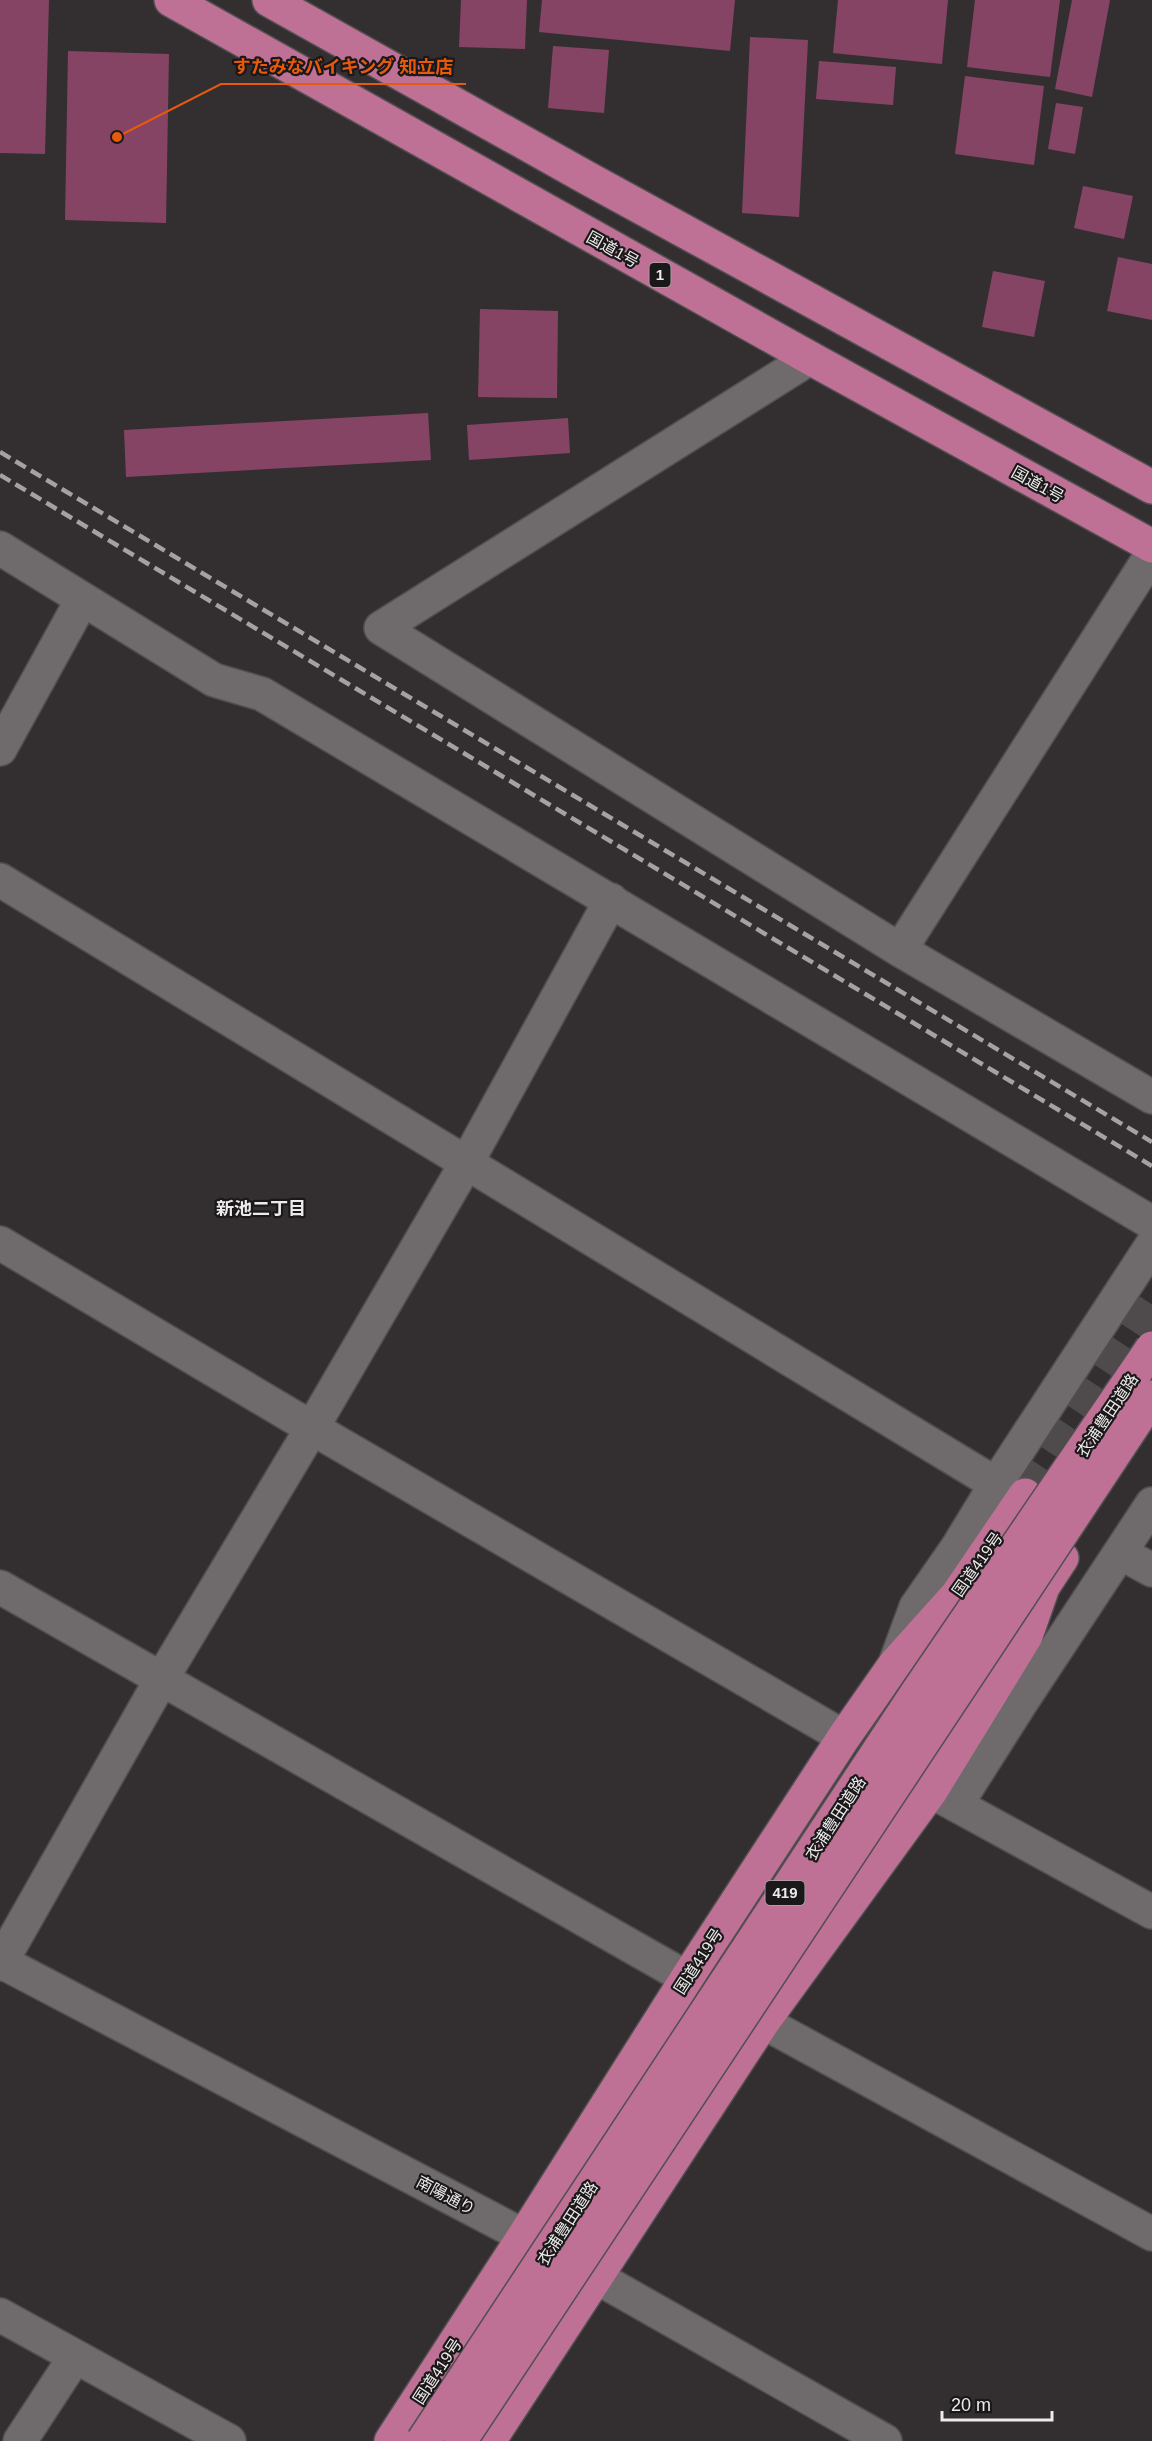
<svg xmlns="http://www.w3.org/2000/svg" width="1152" height="2441" font-family="Arial,'Noto Sans JP',sans-serif">
<style>
.building{fill:#864464}
.lines{fill:none;stroke-linecap:round;stroke-linejoin:round}
.highway-tunnel{stroke:#4f4b4d;stroke-width:33;stroke-dasharray:33 16;stroke-linecap:butt}
.street-casing{stroke:#514e50;stroke-width:36}
.secondary-casing{stroke:#514e50;stroke-width:36}
.highway-casing{stroke:#514e50;stroke-width:36}
.street{stroke:#6f6b6d;stroke-width:33}
.secondary{stroke:#6f6b6d;stroke-width:33}
.highway{stroke:#bf7095;stroke-width:33}
.rail{stroke:#a5a2a4;stroke-width:4.5;stroke-dasharray:12 6;stroke-linecap:butt}
.highway-bridge-casing{stroke:#514e50;stroke-width:36;stroke-linecap:butt}
.highway-bridge{stroke:#bf7095;stroke-width:33}
.labels{text-anchor:middle;stroke-width:4.5;stroke-linejoin:round;paint-order:stroke}
.shield{fill:#1a1819;stroke:#adabac;stroke-width:1.5}
.shield-label{font-size:15px;font-weight:bold;fill:#eceaeb}
.street-label{font-size:16px;fill:#eceaeb;stroke:#1a1819}
.neighbourhood-label{font-size:18px;font-weight:bold;fill:#eceaeb;stroke:#1a1819}
.leader{fill:none;stroke:#e8590c;stroke-width:2}
.callout-dot{fill:#e8590c;stroke:#1a1819;stroke-width:2}
.callout-label{font-size:18px;text-anchor:middle;font-weight:bold;fill:#e8590c;stroke:#1a1819;stroke-width:4.5;stroke-linejoin:round;paint-order:stroke}
</style>
<rect width="100%" height="100%" fill="#332f31"/>
<path class="building" d="M0 0H49L45 154 0 153Z
M461 0H527L525 49 459 47Z
M542 0H735L730 51 539 32Z
M838 0H948L942 64 833 53Z
M975 0H1060L1050 77 967 67Z
M1072 0H1110L1092 97 1055 89Z
M750 37 808 40 799 217 742 213Z
M553 46 609 50 604 113 548 108Z
M68 51 169 54 166 223 65 220Z
M819 61 896 67 893 105 816 99Z
M965 76 1044 86 1034 165 955 154Z
M1056 103 1083 107 1075 154 1048 149Z
M1083 186 1133 196 1124 239 1074 228Z
M1118 257 1152 264V320L1107 311Z
M993 271 1045 281 1034 337 982 327Z
M480 309 558 311 557 398 478 397Z
M428 413 431 460 126 477 124 430Z
M568 418 570 453 469 460 467 425Z"/>
<g class="lines">
<path class="highway-tunnel" d="M1025 1495 1152 1304"/>
<g class="street-casing">
<path id="street" d="M810 358 381 628 900 950 1152 1097
M0 749 82 600
M0 880 996 1484 1152 1245
M900 950 1152 554
M0 1243 312 1428 844 1737
M1121 1553 1152 1570
M0 1587 687 1978
M895 1664 916 1607 957 1548 996 1484
M938 1795 1152 1912
M956 1805 1022 1701 1152 1504
M0 1964 161 1680 312 1428 467 1162 611 900
M763 2022 1152 2234
M0 2315 229 2441
M20 2441 75 2357"/>
</g>
<g class="secondary-casing">
<path id="secondary" d="M0 548 214 680 262 694 1152 1223
M0 1961 524 2236 885 2441"/>
</g>
<g class="highway-casing">
<path id="highway" d="M171 0 810 358 1152 546
M269 0 589 179 1152 487
M391 2441 524 2236 687 1978 844 1737 895 1664 957 1595 1025 1495
M489 2441 763 2022 931 1791 1026 1636 1043 1587 1062 1558"/>
</g>
<use href="#street" class="street"/>
<use href="#secondary" class="secondary"/>
<use href="#highway" class="highway"/>
<path class="rail" d="M0 452 1152 1142
M0 475 1152 1166"/>
<g class="highway-bridge-casing">
<path id="highway-bridge" d="M423 2441 916 1694 1152 1348
M460 2441 1152 1397"/>
</g>
<use href="#highway-bridge" class="highway-bridge"/>
</g>
<g class="labels">
<g class="shield">
<rect x="649.5" y="263" width="21" height="24" rx="4.5"/>
<rect x="765.5" y="1881" width="39" height="24" rx="4.5"/>
</g>
<g class="shield-label">
<text x="660" y="280">1</text>
<text x="785" y="1898">419</text>
</g>
<g class="street-label">
<text transform="translate(613 249) rotate(29)" y="6">国道1号</text>
<text transform="translate(1038 484) rotate(29)" y="6">国道1号</text>
<text transform="translate(1107 1415) rotate(-56)" y="6">衣浦豊田道路</text>
<text transform="translate(977 1564) rotate(-55)" y="6">国道419号</text>
<text transform="translate(835 1818) rotate(-57)" y="6">衣浦豊田道路</text>
<text transform="translate(698 1961) rotate(-57)" y="6">国道419号</text>
<text transform="translate(446 2195) rotate(28)" y="6">南陽通り</text>
<text transform="translate(567 2223) rotate(-57)" y="6">衣浦豊田道路</text>
<text transform="translate(437 2371) rotate(-57)" y="6">国道419号</text>
</g>
<g class="neighbourhood-label">
<text x="261" y="1215">新池二丁目</text>
</g>
</g>
<path class="leader" d="M117 137L221 84H466"/>
<circle class="callout-dot" cx="117" cy="137" r="6"/>
<g class="callout-label">
<text x="343" y="73">すたみなバイキング 知立店</text>
</g>
<path d="M942 2411v9h110v-9" fill="none" stroke="#eceaeb" stroke-width="3"/>
<text x="951" y="2411" font-size="18" fill="#eceaeb" stroke="#1a1819" stroke-width="4.5" paint-order="stroke">20 m</text>
</svg>
